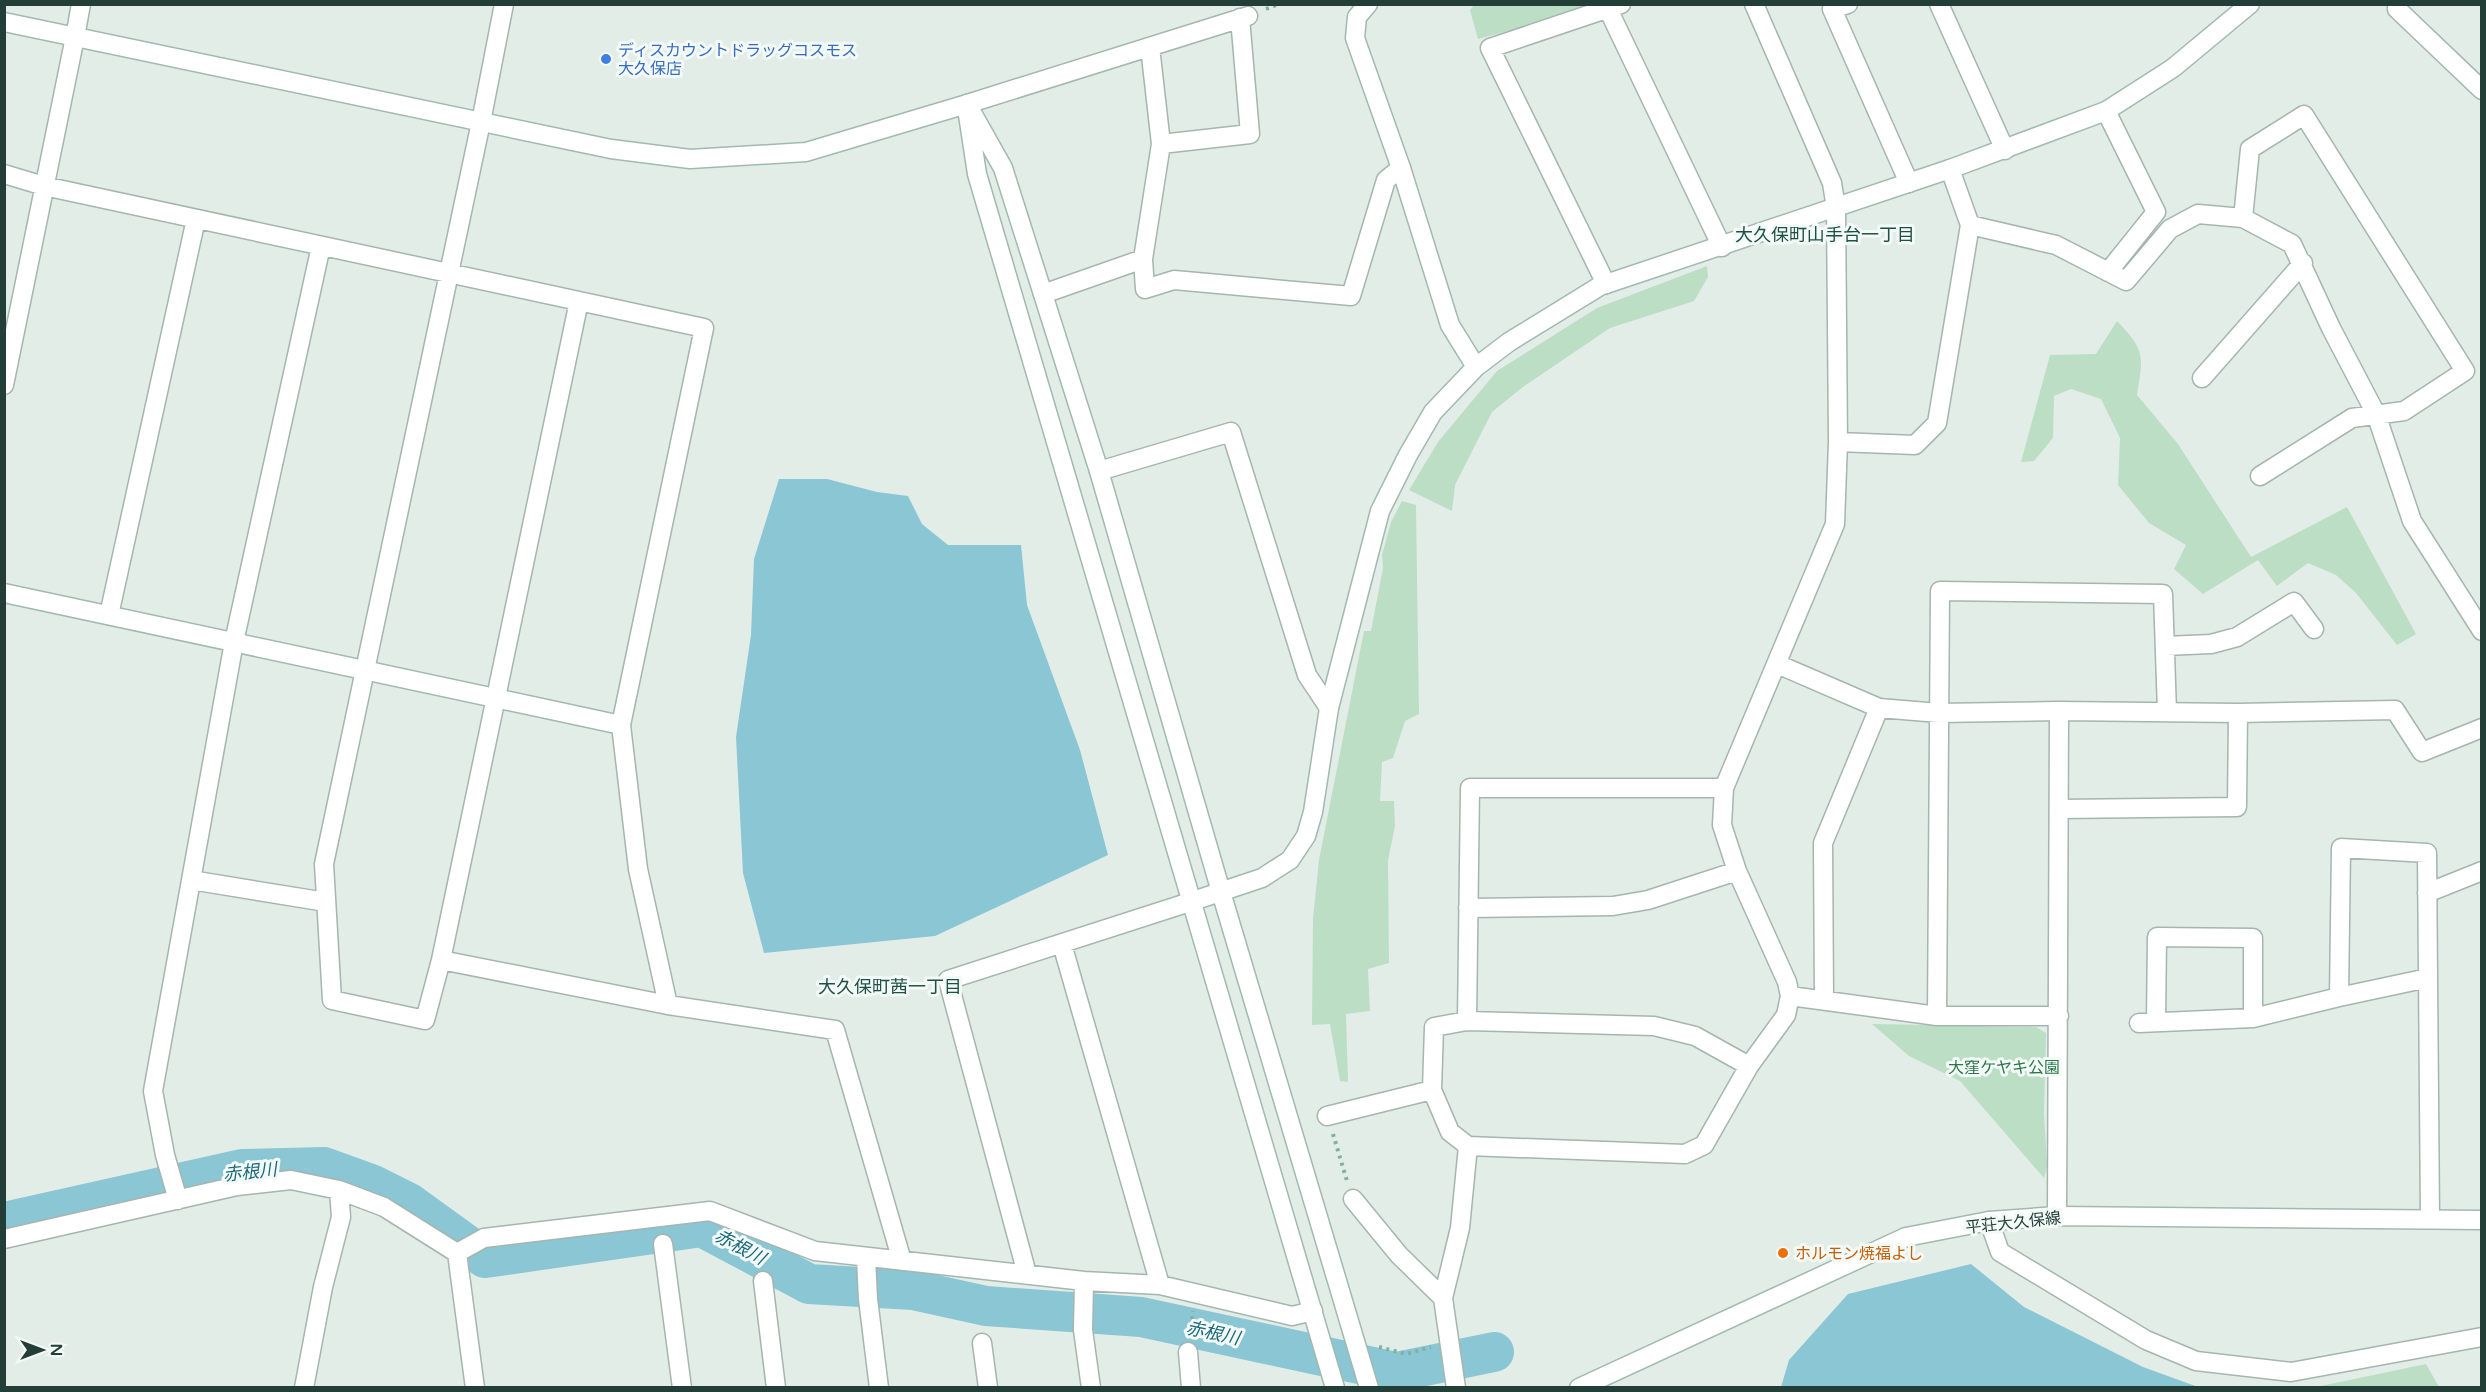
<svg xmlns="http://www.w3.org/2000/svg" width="2486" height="1392" font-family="'Varela Round','Noto Sans JP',sans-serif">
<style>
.green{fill:#bbdec5}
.water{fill:#8ac6d3}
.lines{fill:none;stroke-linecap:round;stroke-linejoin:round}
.river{stroke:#8ac6d3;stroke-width:40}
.street-casing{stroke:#a5b5af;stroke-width:21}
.secondary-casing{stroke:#a1b9b1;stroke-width:21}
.path{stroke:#82b1a3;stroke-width:4;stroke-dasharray:3 4.5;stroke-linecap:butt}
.street{stroke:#fff;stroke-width:18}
.secondary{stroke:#fff;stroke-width:18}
.shop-dot{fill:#3f7fe0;stroke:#f3f9f6;stroke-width:2}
.food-dot{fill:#e8710a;stroke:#f3f9f6;stroke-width:2}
.labels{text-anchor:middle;stroke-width:6;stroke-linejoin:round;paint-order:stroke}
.shop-label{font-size:16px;fill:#366cbe;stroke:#f3f9f6;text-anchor:start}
.park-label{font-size:16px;fill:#2b7649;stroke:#f3f9f6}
.street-label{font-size:16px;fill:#223e37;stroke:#f3f9f6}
.food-label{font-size:16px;fill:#c56008;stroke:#f3f9f6;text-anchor:start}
.neighbourhood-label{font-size:18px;fill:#1d5145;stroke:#f3f9f6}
.water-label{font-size:18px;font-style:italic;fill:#1b6a7c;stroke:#f3f9f6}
</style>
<rect width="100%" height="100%" fill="#e3ede8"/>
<path class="green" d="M1475 4 1603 5 1478 39 1470 10Z
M1707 266 1708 277 1694 301 1610 328 1523 387 1492 412 1455 485 1452 511 1409 490 1438 442 1497 371 1597 308Z
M2117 321C2146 351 2143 356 2137 395L2178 444 2251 557 2347 507 2416 634 2397 645 2356 593 2336 575 2308 563 2277 586 2258 560 2203 594 2174 569 2186 545 2149 523 2118 485 2120 438 2101 399 2071 389 2054 396 2053 438 2034 461 2021 462 2050 355 2096 354Z
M1402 501 1416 505 1419 714 1405 721 1393 758 1382 762 1380 801H1394L1395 826 1388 860 1389 963 1368 969 1370 1011 1346 1014 1348 1082 1340 1081 1330 1024 1312 1025 1313 919 1319 860 1364 631H1371L1383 568 1382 555 1391 522Z
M1872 1024 2036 1027 2046 1033 2044 1113 2047 1166 2044 1178 1960 1081 1909 1056Z
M2426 1364 2439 1387H2316Z"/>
<path class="water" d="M779 479H827L877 492 908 496 922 524 948 545H1021L1027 605 1080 750 1108 855 935 936 764 953 743 873 736 737 751 635 754 559Z
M1971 1264 2024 1307 2143 1367 2198 1387H1781L1789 1360 1848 1294Z"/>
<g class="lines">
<path class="river" d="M4 1222 242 1169 324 1167 371 1184 409 1203 485 1258 702 1227 809 1284 913 1290 986 1306 1141 1317 1396 1372 1494 1352"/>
<g class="street-casing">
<path id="street" d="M504 4 481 122 324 864 332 1000 425 1020 441 960 668 1005
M1848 4 1832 9 1909 183
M1939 4 2005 150
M2397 4V9L2482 90
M1608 9 1722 247
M1150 47 1161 144 1143 259 1145 289 1174 280 1351 296 1386 180 1401 168
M967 104 1248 16
M2106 111 2156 212 2108 272
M1161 144 1250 134 1240 18
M4 174 44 186 704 328 621 725 638 869 668 1005 835 1030 902 1261
M2243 218 2250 149 2304 115 2465 371 2404 411 2352 418 2260 476
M1970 225 2056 245 2126 281 2170 229 2198 214 2243 218 2292 244 2331 328 2376 414 2412 521 2482 631
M1606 284 1490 48 1621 4
M1043 294 1143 259
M2202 378 2303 263
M4 385 75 37
M1838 442 1915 445 1937 423 1970 225 1950 169
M1099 471 1231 432 1307 675 1329 708
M109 615 196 219
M2165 646 2211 644 2237 637 2294 602 2314 629
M1777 664 1879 708 1939 713 2059 711 2057 1216
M2059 711 2238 713 2395 710 2422 752 2482 728
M2059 809 2237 807 2238 713
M191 880 326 902
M2427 893 2482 871
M1468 908 1613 906 1648 900 1737 871
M1062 944 1160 1285
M441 960 579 301
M1790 996 1937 1016H2059
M2339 997 2341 848 2427 853 2430 1219
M1824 1000 1823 843 1879 708
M1937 1016 1940 591 2163 594 2167 712
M1467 1021 1470 788H1724
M2156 1022 2157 937 2253 938V1018
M2139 1023 2253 1018 2339 997 2428 978
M1432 1090 1434 1027 1467 1021 1654 1026 1695 1036 1749 1066
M1327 1116 1432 1090 1450 1132 1468 1146 1685 1154 1704 1145 1749 1066 1786 1015 1790 996 1787 982 1737 871 1722 825 1724 788 1835 524 1838 442 1836 208 1832 183 1754 4
M1353 1199 1399 1255 1443 1298 1456 1388
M178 1200 165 1155 153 1091 234 642 321 246
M1989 1221 2000 1252 2146 1340 2196 1361 2291 1372 2482 1337
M4 1239 237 1186 291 1180 339 1190 384 1207 457 1253 475 1388
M663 1244 682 1388
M457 1253 484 1238 710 1211 815 1251 1084 1281 1160 1285 1292 1316 1313 1311
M866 1257 868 1299 879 1388
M1027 1274 948 980 1193 901
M763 1281 776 1388
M1084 1281 1083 1330 1091 1388
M1443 1298 1460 1228 1468 1146
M982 1343 988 1388
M1188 1352 1191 1388
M304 1388 323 1287 341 1217 339 1190"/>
</g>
<g class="secondary-casing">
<path id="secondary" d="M1368 4 1357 17 1355 38 1401 168 1450 325 1476 367
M4 22 611 149 690 159 806 152 967 104
M75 37 81 4
M967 104 1003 168 1099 471 1221 892 1369 1388
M968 115 977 174 1335 1388
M4 593 621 725
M1193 901 1262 878 1290 860 1306 836 1313 812 1329 708 1380 511 1408 455 1433 412 1476 367 1509 342 1600 286 1950 169 2106 111 2173 68 2250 4
M1579 1388 1906 1237 1989 1221 2057 1216 2482 1220"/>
</g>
<path class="path" d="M1266 9 1279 4
M1333 1134 1347 1181
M1190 1334 1193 1311
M1379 1347 1406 1354 1431 1347"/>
<use href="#street" class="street"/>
<use href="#secondary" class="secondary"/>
</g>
<circle class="shop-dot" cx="606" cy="59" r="6"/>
<circle class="food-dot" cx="1783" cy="1253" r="6"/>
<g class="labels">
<g class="shop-label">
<text x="618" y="56">ディスカウントドラッグコスモス<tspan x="618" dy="18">大久保店</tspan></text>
</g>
<g class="park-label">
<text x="2004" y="1073">大窪ケヤキ公園</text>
</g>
<g class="street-label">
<text transform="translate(2013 1222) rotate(-6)" y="6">平荘大久保線</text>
</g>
<g class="food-label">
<text x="1795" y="1259">ホルモン焼福よし</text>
</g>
<g class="neighbourhood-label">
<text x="1825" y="241">大久保町山手台一丁目</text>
<text x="890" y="993">大久保町茜一丁目</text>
</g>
<g class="water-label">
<text transform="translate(250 1172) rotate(-6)" y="6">赤根川</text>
<text transform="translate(740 1247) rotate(28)" y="6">赤根川</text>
<text transform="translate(1213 1333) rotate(12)" y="6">赤根川</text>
</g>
</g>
<rect width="2486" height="1392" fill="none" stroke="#223e37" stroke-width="12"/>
<g transform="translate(42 1350) rotate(90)" stroke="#f3f9f6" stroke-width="4.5" paint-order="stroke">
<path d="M0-4.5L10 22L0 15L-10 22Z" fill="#223e37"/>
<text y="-9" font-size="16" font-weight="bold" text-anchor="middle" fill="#223e37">N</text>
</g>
</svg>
